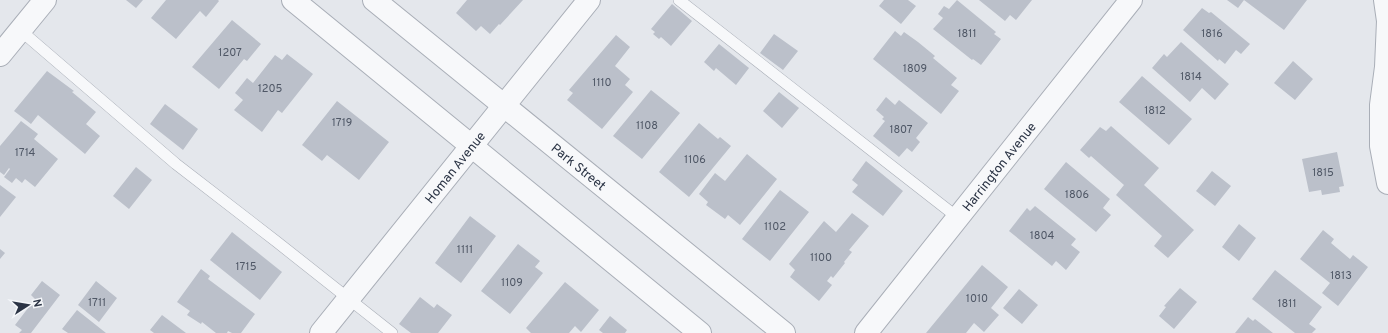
<svg xmlns="http://www.w3.org/2000/svg" width="1388" height="333" font-family="Overpass,sans-serif">
<style>
.building{fill:#bbc0ca}
.lines{fill:none;stroke-linecap:round;stroke-linejoin:round}
.lane-casing{stroke:#a9aeb7;stroke-width:12}
.street-casing{stroke:#a9aeb7;stroke-width:24}
.lane{stroke:#f7f8fa;stroke-width:11}
.street{stroke:#f7f8fa;stroke-width:22}
.labels{text-anchor:middle;stroke-width:3;stroke-linejoin:round;paint-order:stroke}
.number-label{font-size:11px;fill:#4f5766}
.street-label{font-size:13px;fill:#2b3445;stroke:#f4f6f9}
</style>
<rect width="100%" height="100%" fill="#e4e7ec"/>
<path class="building" d="M126 0H143L136 8Z
M166 0H218L219 1 206 17 200 11 176 39 151 18Z
M467 0H523L500 25 499 24 490 34 481 26 476 31 456 13Z
M884 0H908L916 6 901 24 879 6Z
M957 0 996 32 994 34 1001 39 981 65 973 59 972 60 933 29 943 18 938 14 944 6 949 9Z
M979 0H1032L1016 20 1010 15 1005 21Z
M1227 0H1307L1284 30 1244 0 1238 8Z
M672 4 692 21 671 46 661 37 659 39 653 34 655 32 651 29Z
M1202 8 1209 13 1211 12 1250 44 1241 54 1236 50 1225 64 1219 59 1218 61 1183 30Z
M232 20 261 44 247 61 244 59 219 89 192 67Z
M895 31 901 36 904 32 918 42 935 56 933 58 957 78 951 85 959 91 941 114 873 59Z
M774 34 798 51 783 70 760 53Z
M616 35 630 47 615 66 630 79 625 85 633 92 602 129 567 100 573 93 569 90Z
M1181 42 1229 84 1215 100 1202 88 1190 102 1152 68 1164 54 1167 57Z
M719 44 749 68 736 85 716 68 714 71 704 62Z
M287 54 313 74 282 113 278 110 262 132 234 110 243 100 235 93 247 78 253 83 275 55 282 60Z
M1293 61 1313 79 1295 100 1274 83Z
M47 71 74 91 72 92 96 112 86 124 100 136 85 154 38 115 31 124 14 111Z
M1142 76 1192 119 1169 145 1119 102Z
M651 90 680 113 642 159 613 136Z
M779 92 799 108 782 128 763 111Z
M886 97 895 105 899 100 928 123 916 138 920 142 912 152 907 148 899 157 873 136 885 121 882 119 884 117 876 110Z
M337 101 389 142 359 180 327 155 322 161 302 145Z
M165 104 198 129 183 150 150 124Z
M21 121 38 134 34 139 58 159 35 187 25 179 22 183 16 178 12 183 4 177 10 169 9 168 4 175 0 172V146Z
M699 123 718 139 720 137 731 146 689 197 659 172Z
M1111 126 1159 168 1144 185 1194 230 1168 258 1154 246 1162 236 1116 195 1124 185 1091 156 1089 158 1080 150 1100 127 1106 131Z
M1337 152 1344 186 1339 187 1340 192 1322 195 1321 190 1309 192 1302 159Z
M747 154 777 179 740 225 728 215 725 219 706 205 708 202 699 194 715 173 725 181Z
M866 161 903 191 883 216 852 192 858 185 852 180Z
M1066 162 1110 199 1103 208 1111 215 1096 232 1044 189Z
M136 167 152 180 129 209 113 196Z
M1212 171 1231 186 1215 206 1196 191Z
M0 185 16 197 0 217Z
M780 190 809 212 770 261 742 239Z
M1035 206 1076 239 1071 245 1080 252 1066 270 1056 261 1052 266 1009 231 1027 208 1030 211Z
M852 213 869 226 849 250 852 252 844 262 845 263 833 278 831 276 827 281 832 285 819 301 790 277 795 270 789 264 824 221 836 232Z
M470 216 496 236 461 283 435 263Z
M1239 224 1256 238 1239 261 1222 247Z
M1323 230 1334 239 1331 243 1350 259 1353 255 1368 267 1338 306 1322 293 1330 283 1300 259Z
M232 232 282 272 260 300 210 260Z
M518 244 540 261 535 267 543 273 510 314 481 291Z
M0 249 5 253 0 259Z
M982 265 1008 287 991 308 999 315 984 332 974 323 966 333H926Z
M201 269 210 276 208 279 255 314 241 333H232L228 331 227 333H216L202 322 201 324 187 315 190 311 177 302Z
M1275 270 1322 307 1309 324 1316 329 1312 333H1295L1252 299Z
M42 281 60 295 31 333H19L22 330 15 325 35 299 31 295Z
M96 281 117 298 99 322 78 305Z
M565 282 599 310 581 332 575 326 569 333H531L526 328Z
M1180 288 1197 302 1174 329 1159 316 1166 307 1164 306Z
M1019 289 1038 305 1022 324 1003 308Z
M420 297 434 308 437 304 452 315 438 333H411L399 324Z
M77 310 106 333H68L62 329Z
M162 315 186 333H154L150 330Z
M610 316 627 330 625 333H603L599 330Z
M1248 317 1253 321 1255 319 1273 333H1235Z"/>
<g class="lines">
<g class="lane-casing">
<path id="lane" d="M679 0 957 217
M20 30 176 164 277 242 392 333"/>
</g>
<g class="street-casing">
<g id="street">
<path d="M293 0 700 333"/>
<path id="s1" d="M374 0 784 333"/>
<path d="M1385 0 1388 21 1386 67 1381 105V146L1388 183"/>
<path d="M0 55 45 0"/>
<path id="s2" d="M321 333 589 0"/>
<path id="s3" d="M866 333 1131 0"/>
</g>
</g>
<use href="#lane" class="lane"/>
<use href="#street" class="street"/>
</g>
<g class="labels">
<g class="number-label">
<text x="967" y="37">1811</text>
<text x="1212" y="37">1816</text>
<text x="230" y="56">1207</text>
<text x="915" y="72">1809</text>
<text x="1191" y="80">1814</text>
<text x="602" y="86">1110</text>
<text x="270" y="92">1205</text>
<text x="1155" y="114">1812</text>
<text x="342" y="126">1719</text>
<text x="647" y="129">1108</text>
<text x="901" y="133">1807</text>
<text x="25" y="156">1714</text>
<text x="695" y="163">1106</text>
<text x="1323" y="176">1815</text>
<text x="1077" y="198">1806</text>
<text x="775" y="230">1102</text>
<text x="1042" y="239">1804</text>
<text x="465" y="253">1111</text>
<text x="821" y="261">1100</text>
<text x="246" y="270">1715</text>
<text x="1341" y="279">1813</text>
<text x="512" y="286">1109</text>
<text x="977" y="302">1010</text>
<text x="97" y="306">1711</text>
<text x="1287" y="307">1811</text>
</g>
<g class="street-label">
<text dy="5" stroke="none"><textPath href="#s2" startOffset="213">Homan Avenue</textPath></text>
<text dy="5" stroke="none"><textPath href="#s1" startOffset="264">Park Street</textPath></text>
<text dy="5" stroke="none"><textPath href="#s3" startOffset="213">Harrington Avenue</textPath></text>
</g>
</g>
<g transform="translate(28 305) rotate(78)" stroke="#f4f6f9" stroke-width="3" paint-order="stroke">
<path d="M0-3L7 15L0 10L-7 15Z" fill="#2b3445"/>
<text y="-6" font-size="11" font-weight="bold" text-anchor="middle" fill="#2b3445">N</text>
</g>
</svg>
